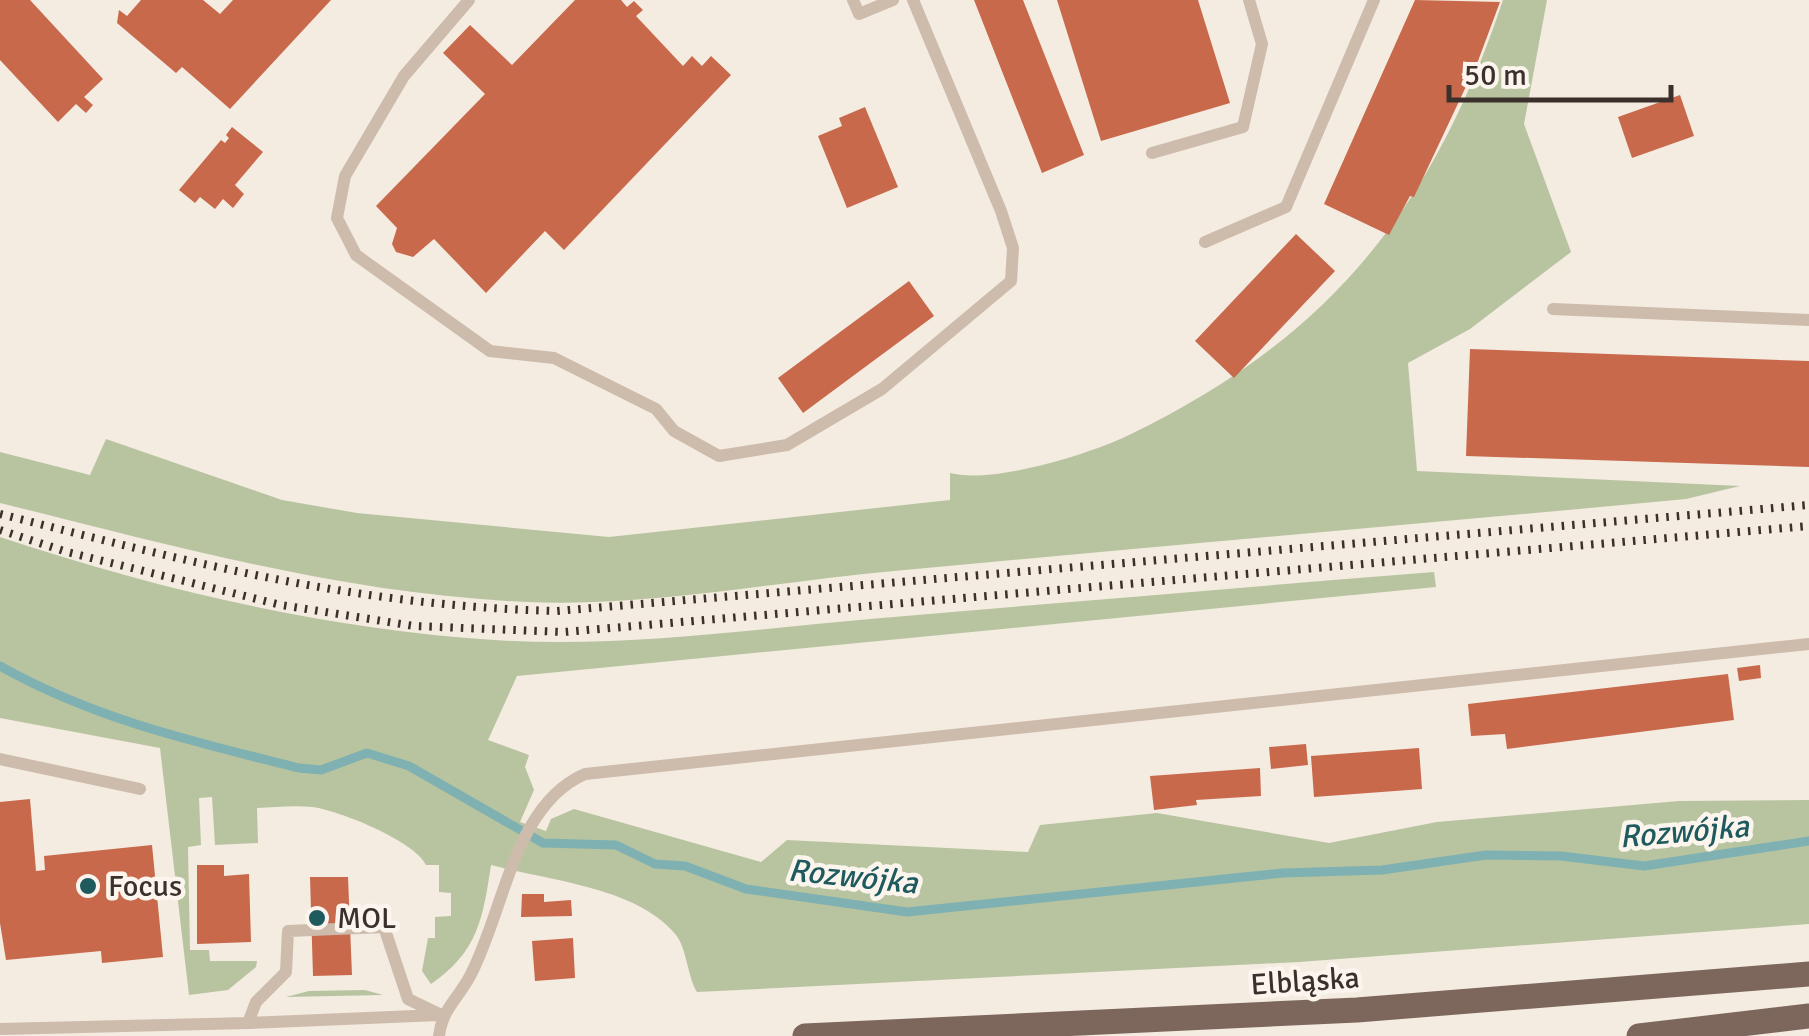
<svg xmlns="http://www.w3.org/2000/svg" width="1809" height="1036" font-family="Signika,sans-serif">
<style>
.green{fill:#b8c4a0}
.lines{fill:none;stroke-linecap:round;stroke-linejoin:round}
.stream{stroke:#7fb0b2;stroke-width:9}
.building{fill:#c8694b}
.service{stroke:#cdbbac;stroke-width:12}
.primary{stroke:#7d675c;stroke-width:25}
.rail{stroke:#3b302b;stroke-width:8;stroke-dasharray:2.5 8;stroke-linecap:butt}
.poi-dot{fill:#1f5a5e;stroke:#fbf5ee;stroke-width:4}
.labels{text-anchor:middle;stroke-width:9;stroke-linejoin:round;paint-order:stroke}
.poi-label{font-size:30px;fill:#3b302b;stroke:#fbf5ee;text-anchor:start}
.street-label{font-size:30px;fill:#3b302b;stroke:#fbf5ee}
.water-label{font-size:32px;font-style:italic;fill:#1f5a5e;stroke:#fbf5ee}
</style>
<rect width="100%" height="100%" fill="#f4ebe1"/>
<path class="green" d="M1503 0H1547L1524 124 1571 252 1470 329 1408 363 1417 471 1740 486 1686 499C1422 524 1158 546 894 571 773 582 650 607 528 602 348 595 174 546 0 503V452L90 475 106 439 282 500 357 513 609 537 950 500V473C992 484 1087 455 1127 436 1327 340 1433 210 1503 0Z
M0 537C159 590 326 629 494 640 618 648 746 630 870 619 1058 603 1246 587 1434 572L1436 587 517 676 488 740 529 755 525 767 534 790 520 822 546 831 551 819 574 809 761 862 787 840 1028 852 1040 825 1157 813 1329 843 1437 822 1679 801 1809 800V924L1299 962 697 992C687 975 687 949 676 935 638 887 546 880 491 865 483 918 478 952 431 984L422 971 428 938H435V917L451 916V893L439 892V865H426C415 841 340 811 313 807 295 805 275 807 257 808L258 843 215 845 212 797 199 798 201 845 188 847 190 950H209L210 961H257L256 967 228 990 189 995 160 748 0 718Z
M365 990 383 995 286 997 309 991Z"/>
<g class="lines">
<path class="stream" d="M0 666C94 719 195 742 299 768L321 770 367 753 409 766 543 843 616 845 655 864 685 866 746 889 907 912 1283 873 1382 870 1486 855 1561 856 1644 866 1809 841"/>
</g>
<path class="building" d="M0 0H30L103 79 84 97 93 105 86 113 76 104 58 122 0 60Z
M141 0H203L220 14 233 0H331L230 109 182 67 176 73 117 23 119 10 127 16Z
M575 0H621L627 7 634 1 643 10 636 16 683 66 692 56 702 66 711 56 731 75 564 250 545 231 486 293 434 239 413 257 396 252 392 244 397 228 376 206 485 94 443 53 470 25 512 65Z
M974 0H1023L1084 155 1042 173Z
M1057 0H1198L1230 103 1101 141Z
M1415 0 1500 2 1478 61 1414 197 1410 196 1389 235 1324 204Z
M1680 95 1694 136 1632 158 1618 117Z
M865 107 898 187 847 208 818 136 842 126 839 118Z
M232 127 263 152 235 185 244 194 233 208 223 199 215 209 200 197 195 203 179 190 221 140 225 143 229 138 226 135Z
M1296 234 1335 271 1234 378 1195 341Z
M909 281 934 316 803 413 778 378Z
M1470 349 1809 361V467L1466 456Z
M1760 665 1761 678 1739 681 1737 668Z
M1728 674 1734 720 1507 749 1505 734 1471 736 1468 704Z
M1306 744 1308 765 1271 769 1269 747Z
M1419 748 1422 789 1314 797 1311 756Z
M1260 768 1261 796 1196 800 1197 805 1154 810 1150 776Z
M30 799 36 871 45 870 44 856 152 845 163 957 102 963 101 951 6 960 0 923V802Z
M197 865H224V876L249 874 251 942 197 944Z
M310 877H348L352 975 313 976Z
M522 894H544V902L571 900 572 916 521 917Z
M573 938 575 978 535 981 532 941Z"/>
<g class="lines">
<path class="service" d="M469 0 404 76 345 176 337 218 356 255 490 351 554 358 656 409 674 431 719 456 787 445 882 389 1011 281 1013 248 1001 211 913 0
M853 0 859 14 893 0
M1152 153 1243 127 1262 44 1249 0
M1205 242 1286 207 1374 0
M1553 309 1809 320
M0 759 140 789
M248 1023 439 1015
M0 1029 248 1023 256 1002 286 972 288 931 384 927 408 999 441 1015
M439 1036C442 1009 458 999 470 976 504 913 513 805 585 774L1809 644"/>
<path class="primary" d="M805 1036 1357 1010 1809 974
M1639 1036 1809 1016"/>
<path class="rail" d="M0 514C193 563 356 606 557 611L1809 505
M0 530 67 552 281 605 414 626 564 632 1809 526"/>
</g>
<g class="poi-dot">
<circle cx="88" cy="886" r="10"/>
<circle cx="317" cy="918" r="10"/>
</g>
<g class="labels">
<g class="poi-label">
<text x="108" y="896">Focus</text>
<text x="337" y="928">MOL</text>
</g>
<g class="street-label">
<text transform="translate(1305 981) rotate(-4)" y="10">Elbląska</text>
</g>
<g class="water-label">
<text transform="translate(1684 831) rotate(-5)" y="11">Rozwójka</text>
<text transform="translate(853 876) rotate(6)" y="11">Rozwójka</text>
</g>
</g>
<path d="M1449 85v15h222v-15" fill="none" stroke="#3b302b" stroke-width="5"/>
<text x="1464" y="85" font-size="30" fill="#3b302b" stroke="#fbf5ee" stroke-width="8" paint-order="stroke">50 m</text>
</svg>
